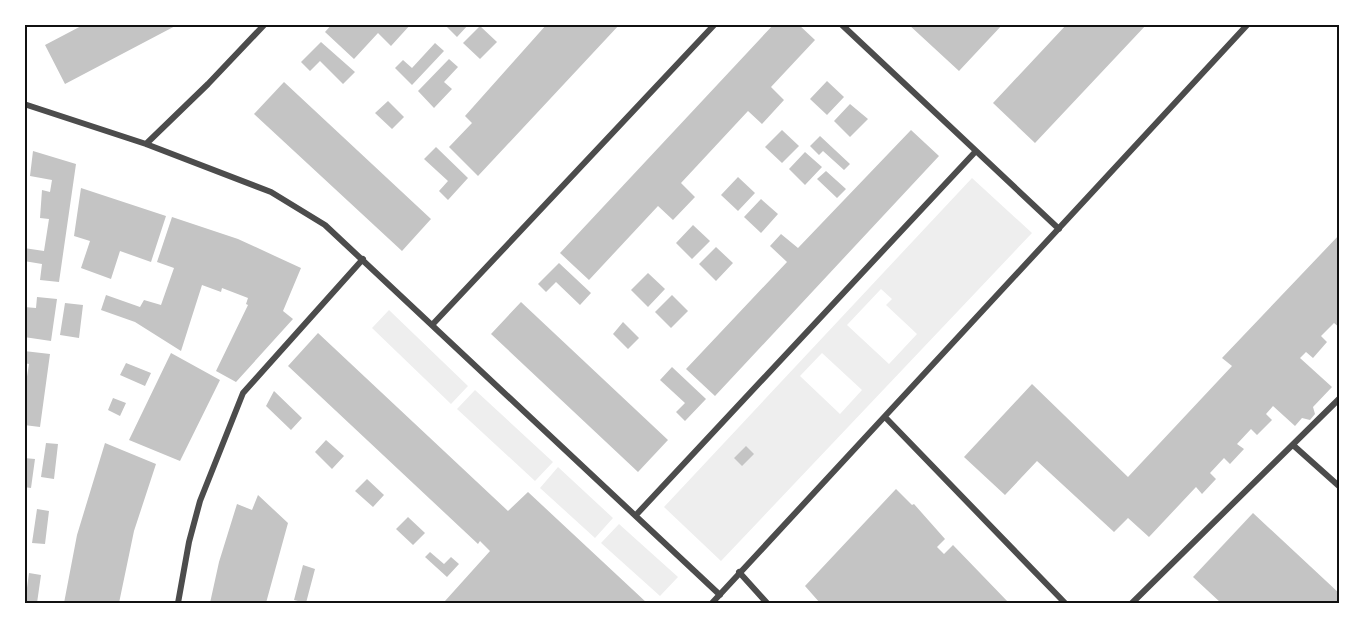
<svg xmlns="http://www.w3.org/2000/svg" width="1364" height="627" font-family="'PT Sans Narrow',sans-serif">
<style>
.green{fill:#eee;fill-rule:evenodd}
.building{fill:#c4c4c4}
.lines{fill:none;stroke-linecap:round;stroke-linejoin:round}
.minor{stroke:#4c4c4c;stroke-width:6}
.neatline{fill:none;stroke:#111;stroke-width:2}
</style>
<rect width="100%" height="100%" fill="#fff"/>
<path class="green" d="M972 178 1032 233 721 561 664 507ZM881 289 892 299 886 305 917 334 889 364 847 325ZM822 353 862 390 840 414 800 376Z
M389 310 468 386 451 404 372 328Z
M475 390 553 462 535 481 457 409Z
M558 467 613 518 595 538 540 488Z
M619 524 678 577 660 596 601 543Z"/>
<path class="building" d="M85 24H179L65 84 45 45Z
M332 24H411L391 46 378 33 354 59 325 32Z
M444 24H469L457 37Z
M547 24H559L562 27 564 24H620L478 176 449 147 472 123 465 116Z
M774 24H798L815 40 771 87 784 100 762 124 748 111 681 183 695 197 673 220 658 206 589 280 560 253Z
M908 24H1003L959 71Z
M1067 24H1147L1035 143 993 103Z
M480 26 497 42 480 59 463 43Z
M321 42 355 72 343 84 320 61 310 71 301 62Z
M435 43 444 51 412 85 395 68 403 60 412 68Z
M449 59 458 67 444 82 452 89 434 108 418 91Z
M827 81 844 97 827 115 810 99Z
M284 82 431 219 402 251 254 114Z
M388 101 404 117 392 129 375 113Z
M850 104 868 119 850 137 834 121Z
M782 130 799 146 782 163 765 147Z
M911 130 939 156 715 396 686 369 787 262 770 246 781 234 798 248Z
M820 136 850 164 844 170 823 151 819 155 810 146Z
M436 147 468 178 448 200 439 191 448 181 424 159Z
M33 151 76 164 59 282 40 280 42 264 24 261V248L44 251 49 219 40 218 42 190 50 192 52 180 30 176Z
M805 152 822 167 805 185 789 169Z
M826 171 846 189 837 198 817 179Z
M738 177 755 193 738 211 721 195Z
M81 188 166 216 151 262 120 251 111 279 81 268 90 241 74 236Z
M761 199 778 214 761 233 744 217Z
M172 217 238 239 301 268 283 311 293 319 236 382 216 371 248 305 246 304 248 298 222 288 221 292 202 285 181 351 135 322 101 310 106 295 140 307 144 300 161 305 174 268 157 262Z
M693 225 710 241 692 259 676 243Z
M1340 234V328L1334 323 1321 336 1327 342 1313 358 1306 352 1300 358 1332 387 1313 407 1315 414 1310 420 1302 418 1295 426 1273 406 1266 414 1272 420 1257 435 1251 429 1237 444 1244 449 1230 464 1224 458 1210 473 1216 479 1202 494 1196 487 1149 537 1128 518 1114 532 1037 461 1005 495 964 457 1032 384 1128 477 1232 366 1222 358Z
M716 247 733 263 716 281 699 264Z
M559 263 591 293 580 305 556 282 546 292 538 284Z
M648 273 665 289 648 307 631 290Z
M672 295 688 311 671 328 655 312Z
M37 297 57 299 51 341 24 337V307L36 308Z
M521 302 668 440 638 472 491 334Z
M65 303 83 305 79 338 60 335Z
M623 322 639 338 628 349 613 334Z
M318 333 508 511 528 492 647 603H447L445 601 490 551 480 541 478 544 288 366Z
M24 351 50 354 40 427 24 425V383H26L29 364 24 363Z
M171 353 220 380 180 461 129 440Z
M126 363 151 373 145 386 120 375Z
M672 367 706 399 685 421 676 412 685 403 660 380Z
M274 391 302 418 291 430 266 406Z
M113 398 126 403 120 416 108 410Z
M326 440 344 456 332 469 315 452Z
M46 443 58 444 54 479 41 477Z
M105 443 156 464 134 531 119 603H64L77 535Z
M746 446 754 454 742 466 734 458Z
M24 458 35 459 31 488 24 487Z
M367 479 384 495 373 507 355 491Z
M896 489 912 505 914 504 945 539 937 547 944 554 953 545 1009 603H820L805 586Z
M258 495 288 523 266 603H210L219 562 237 504 252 510Z
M37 509 49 511 45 544 32 543Z
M1253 513 1340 594V603H1221L1193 577Z
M408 517 425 533 413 545 396 529Z
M430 552 444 564 451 557 459 564 447 577 425 557Z
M303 565 315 569 306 603 294 600Z
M29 573 41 575 37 603H25Z"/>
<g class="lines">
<path class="minor" d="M841 24 1059 229
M24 104 146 144 271 192 325 225 720 595
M146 144 208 84 265 24
M432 325 715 24
M885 417 1065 603
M1293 445 1340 487
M636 515 976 151
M739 572 767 603
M178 603 189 542 200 501 243 393 363 259
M712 603 1248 24
M1132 603 1340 398"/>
</g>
<rect width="1364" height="627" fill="none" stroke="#ffffff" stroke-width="51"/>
<rect x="26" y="26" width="1312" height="576" class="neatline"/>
</svg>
